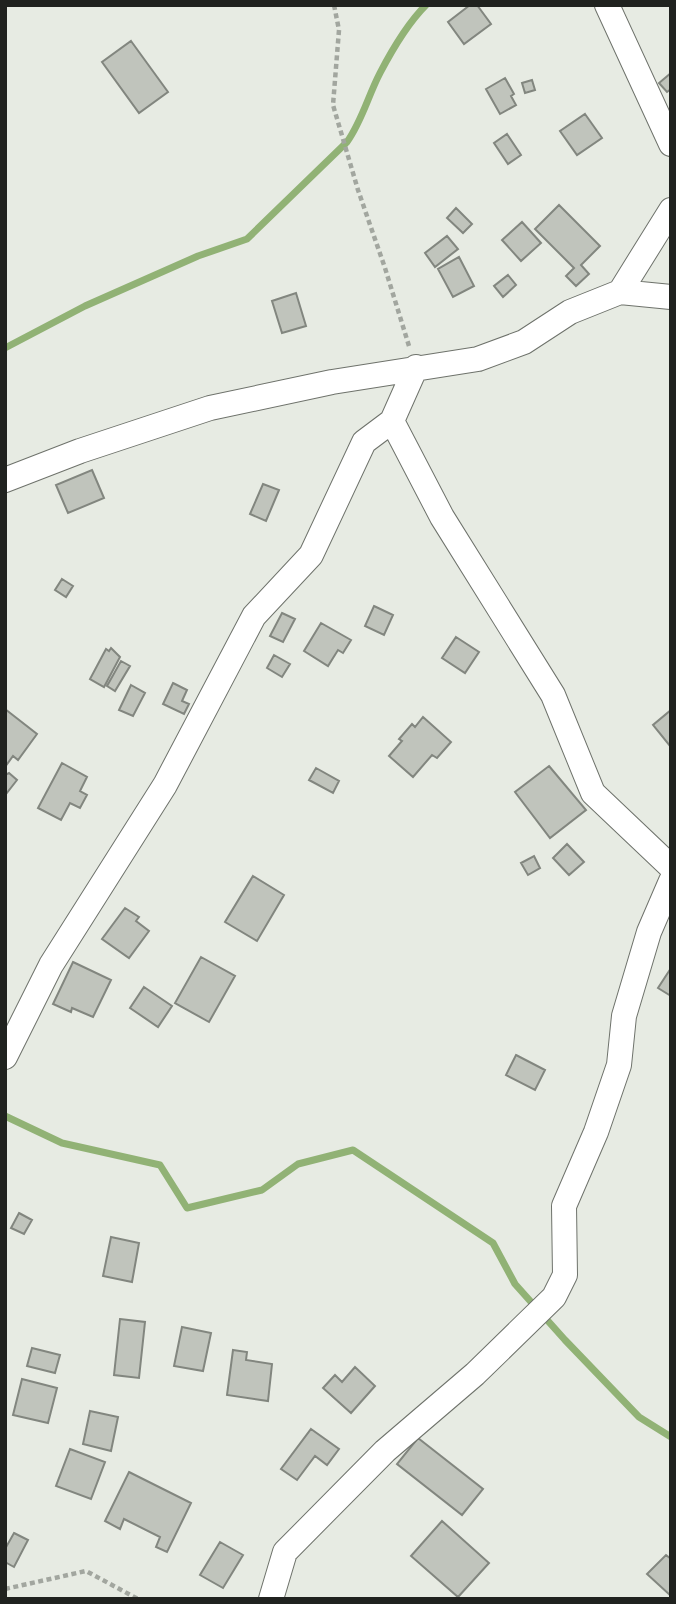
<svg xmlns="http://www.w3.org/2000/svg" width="676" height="1604" font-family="'IBM Plex Sans',sans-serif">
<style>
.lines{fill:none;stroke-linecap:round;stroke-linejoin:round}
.stream{stroke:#91b275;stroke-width:7}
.building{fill:#c0c4bc;stroke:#82867f;stroke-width:2}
.minor-casing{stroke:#6e726b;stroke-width:26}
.path{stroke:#a2a69f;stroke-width:4.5;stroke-dasharray:5 3.5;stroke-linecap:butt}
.minor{stroke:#fff;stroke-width:24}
</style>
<rect width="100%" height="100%" fill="#e7ebe3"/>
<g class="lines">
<path class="stream" d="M5 348 85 306 198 256 247 239 347 142C362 121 368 96 380 73 392 50 407 24 426 5
M5 1116 62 1143 160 1165 187 1208 262 1190 298 1164 353 1150 493 1243 515 1284 565 1340 639 1417 671 1437"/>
</g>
<path class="building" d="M470 5H477L491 24 464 44 448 22Z
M131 41 168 92 139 113 102 62Z
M671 73V89L667 92 659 83Z
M505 78 514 94 511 96 516 105 500 114 486 89Z
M532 80 535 90 525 93 522 83Z
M585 114 602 138 577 155 560 131Z
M507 134 521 155 508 164 494 143Z
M559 205 600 246 581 265 589 274 576 286 566 276 574 268 535 229Z
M456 208 472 224 463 233 447 218Z
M522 222 541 243 521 261 502 240Z
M447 236 458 249 435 267 425 253Z
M459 257 474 286 453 297 438 269Z
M508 275 516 285 503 297 494 286Z
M296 293 306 326 282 333 272 301Z
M92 470 104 498 68 513 56 485Z
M263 484 279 490 266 521 250 514Z
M62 579 73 586 66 597 55 590Z
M374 606 393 615 384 635 365 626Z
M282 613 295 619 283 642 270 636Z
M321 623 351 640 343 653 338 650 328 666 304 651Z
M456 637 479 652 465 673 442 658Z
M111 648 120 657 104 687 90 679 106 649 109 651Z
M274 655 290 664 282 677 267 668Z
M121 661 130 666 115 691 107 686Z
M173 683 187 690 182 701 189 704 184 714 163 704Z
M131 685 145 693 133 716 119 710Z
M5 709 37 734 18 760 13 756 5 767Z
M671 710V745L670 746 653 725Z
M423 717 451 742 437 758 432 755 413 777 389 756 402 741 399 739 412 724 415 727Z
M62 763 87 777 80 791 87 795 80 808 70 803 61 820 38 808Z
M549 766 586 810 550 838 515 792Z
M316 768 339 781 333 793 309 780Z
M9 773 17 780 6 794 5 775Z
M567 844 584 862 569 875 553 858Z
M534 856 540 868 528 875 521 863Z
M253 876 284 895 257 941 225 922Z
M125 908 139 917 136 921 149 931 129 958 102 939Z
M201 957 235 976 209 1022 175 1003Z
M73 962 111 980 93 1017 72 1008 71 1012 53 1004Z
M671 968V996L658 988Z
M144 987 172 1006 158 1027 130 1008Z
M516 1055 545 1070 535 1090 506 1075Z
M19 1213 32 1220 24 1234 11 1228Z
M111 1237 139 1243 132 1282 103 1276Z
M120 1319 145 1322 139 1378 114 1375Z
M182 1327 211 1333 203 1371 174 1366Z
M32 1348 60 1355 55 1373 27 1366Z
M233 1350 247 1352 246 1360 272 1364 268 1401 227 1395Z
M355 1367 375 1386 351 1413 323 1388 335 1375 342 1382Z
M22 1379 57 1388 48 1423 13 1415Z
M90 1411 118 1417 111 1451 83 1444Z
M311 1429 339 1449 327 1465 315 1456 297 1480 281 1469Z
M418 1438 483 1489 462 1515 397 1464Z
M70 1449 105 1462 91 1499 56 1486Z
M129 1472 191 1503 167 1552 156 1547 160 1537 124 1519 120 1529 105 1521Z
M442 1521 489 1563 458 1597 411 1556Z
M14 1533 28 1540 14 1567 5 1562V1549Z
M220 1542 243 1555 223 1588 200 1575Z
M666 1555 671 1559V1596L647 1574Z"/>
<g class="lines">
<g class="minor-casing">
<path id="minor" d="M607 5 671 144
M620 292 671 210
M416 367 392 421 442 517 553 695 593 793 671 867
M5 480 80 451 210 408 332 382 478 359 524 342 570 312 620 292 671 297
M5 1057 51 965 165 785 254 616 311 555 364 442 392 421
M271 1599 285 1552 385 1451 475 1374 554 1297 565 1275 564 1206 596 1132 619 1065 624 1016 649 932 671 881"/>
</g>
<path class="path" d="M334 5 339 30 333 105 358 190 385 268 409 346
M5 1589 86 1571 138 1599"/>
<use href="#minor" class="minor"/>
</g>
<rect width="676" height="1604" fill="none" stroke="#20221f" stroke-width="14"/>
</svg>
